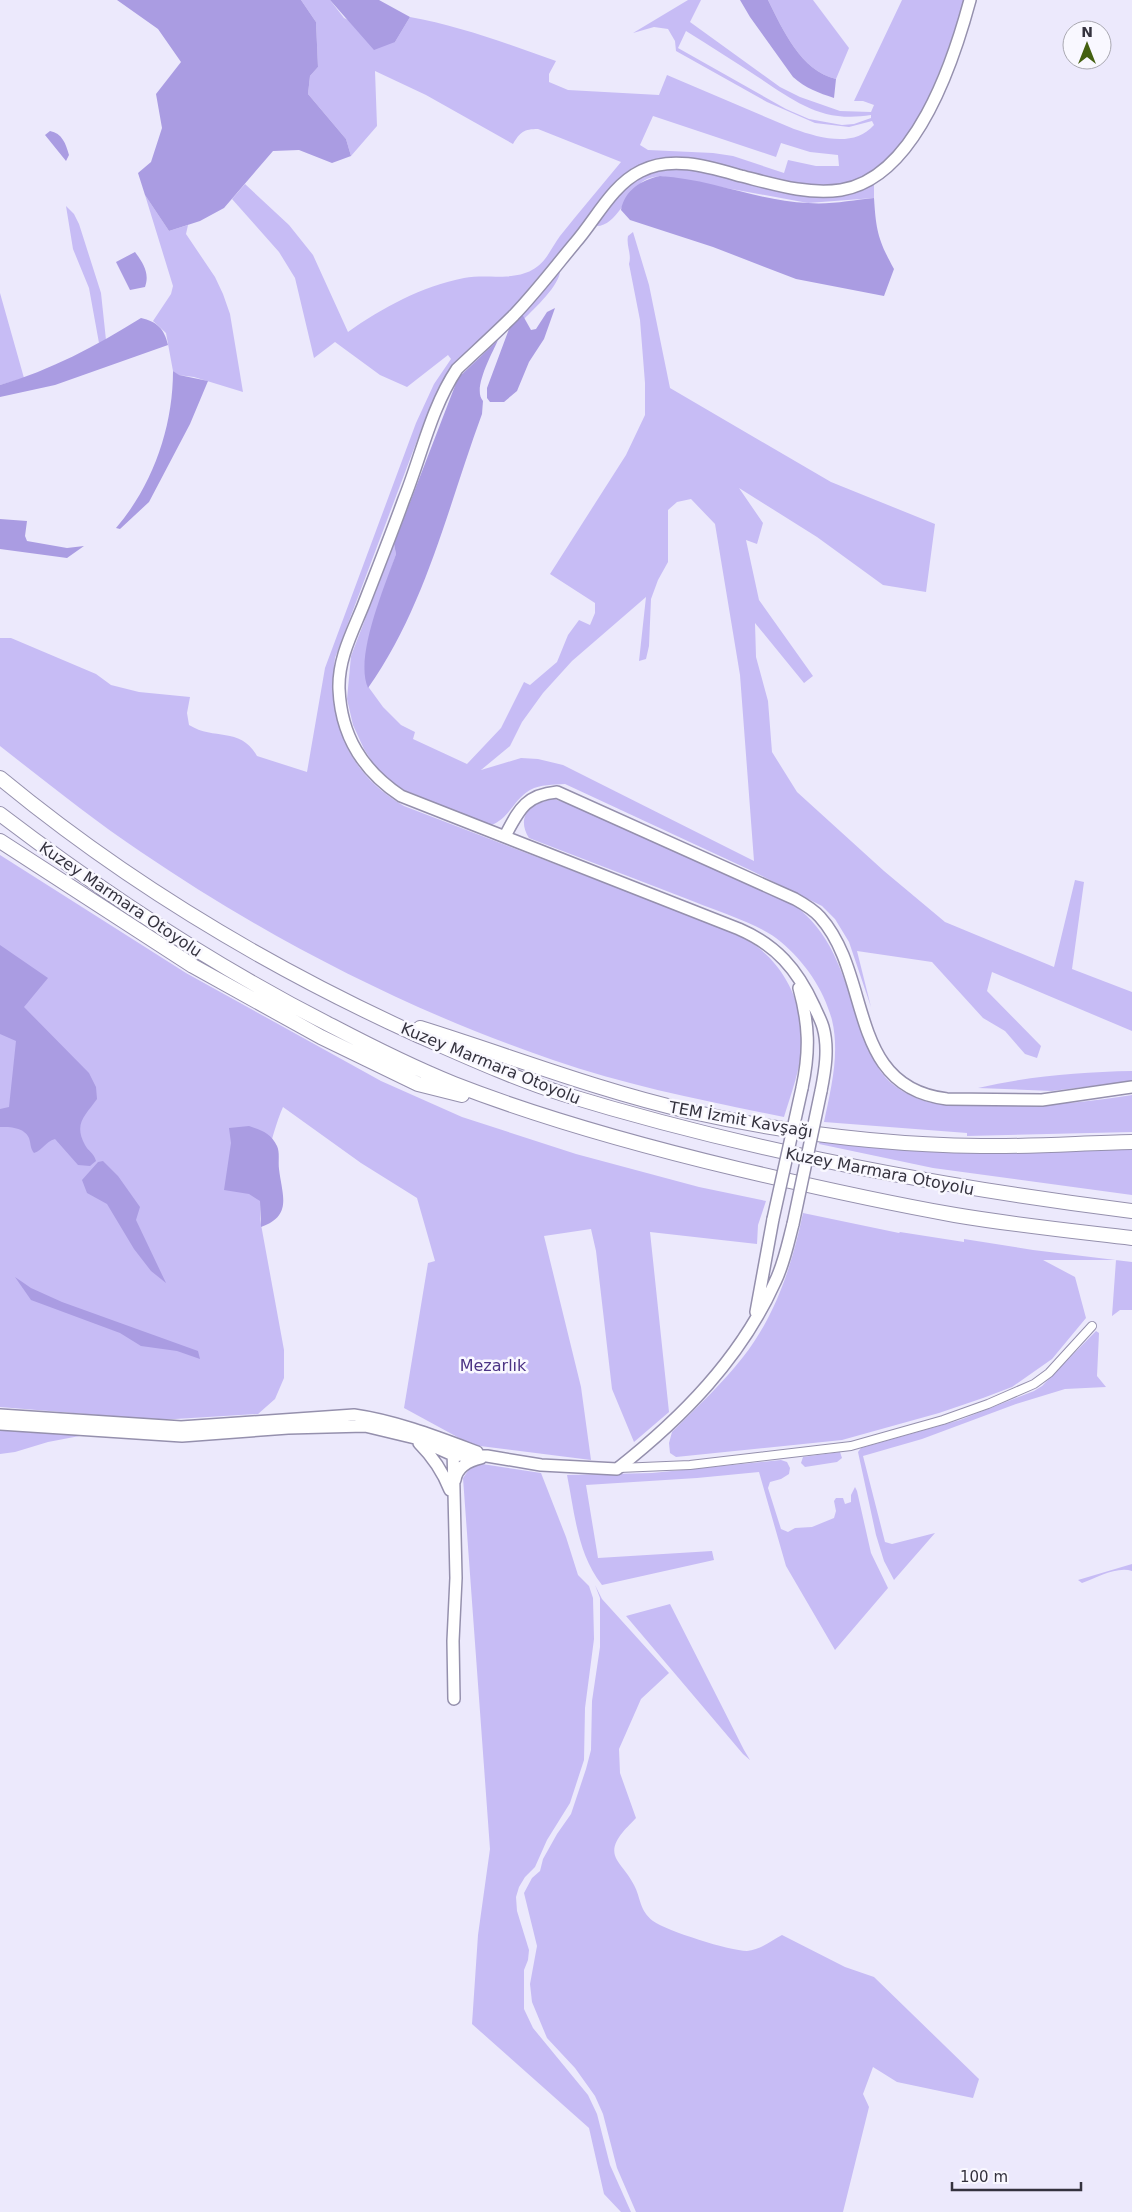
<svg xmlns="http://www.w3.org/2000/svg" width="1132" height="2212" font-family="'DejaVu Sans',sans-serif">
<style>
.green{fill:#c7bcf5;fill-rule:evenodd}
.forest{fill:#aa9ce2}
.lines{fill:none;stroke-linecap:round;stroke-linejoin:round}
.street-casing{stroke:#9590ad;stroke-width:10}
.secondary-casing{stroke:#9590ad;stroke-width:14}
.highway-casing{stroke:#9590ad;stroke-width:16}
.street{stroke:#fff;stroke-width:8}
.secondary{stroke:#fff;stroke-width:11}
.highway{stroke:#fff;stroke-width:14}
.secondary-bridge-casing{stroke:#9590ad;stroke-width:14;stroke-linecap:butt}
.secondary-bridge{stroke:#fff;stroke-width:11}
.labels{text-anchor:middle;stroke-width:5;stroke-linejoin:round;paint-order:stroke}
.street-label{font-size:16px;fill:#34323e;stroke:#f9f8ff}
.park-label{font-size:16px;fill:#4c3485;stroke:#f9f8ff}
</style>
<rect width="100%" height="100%" fill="#ece9fc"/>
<path class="green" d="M301 0H330L344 18 395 42 410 17C460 26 508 44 556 61L549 74V82L568 90 659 95 667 75 794 129C820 138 854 148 874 125L872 121 849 127 815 123 767 102 676 51 675 41 668 29 654 27 633 33 688 0H701L690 22 780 87 800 97 840 111 871 112 874 105 863 101H854L902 0H964C948 52 917 149 867 176 851 185 833 185 815 186L662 159 632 168 623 175 501 322 437 394 424 422 335 658C328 722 347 773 404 806L719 927C729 932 740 936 750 942 783 962 804 1004 802 1043 801 1068 791 1094 784 1117 706 1101 628 1086 553 1060 407 1010 269 939 141 852 92 819 46 782 0 746V638H11L96 674 111 685 139 692 190 697 187 713 189 725C215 741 240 726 257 756L307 772 325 668 416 423 434 384 451 359 448 355 407 387 380 375 335 342 314 358 295 278 279 252 232 199 245 184 289 225 313 255 348 332C382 308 422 286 464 278 485 274 513 281 532 270 546 263 551 248 560 236 580 211 601 186 621 162L538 129C524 129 520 132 513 144L426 95 375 71 377 126 351 156 346 139 308 94 310 76 318 67 316 22ZM686 31C710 46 734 61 758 77 796 102 822 123 871 115V118L854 124 842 125 809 119 786 109 678 48ZM653 116 776 157 781 143 810 152 838 155 839 166H816L788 160 784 173 733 156 713 153 648 150 640 145Z
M768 0H813L849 48 836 79C801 71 783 30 768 0Z
M678 168 852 192 874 184V198L808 203 660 176C654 177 646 178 641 183 627 194 616 226 597 226 607 203 631 178 655 171 662 168 671 169 678 168Z
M145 195 169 231 188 225 186 234 215 277 223 294 230 314 243 392 194 377 178 375 173 371 166 333 153 321 171 294 173 286Z
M66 206 74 214 79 224 101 293 106 340 99 343 89 288 73 249Z
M633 232 649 285 670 388 831 482 935 524 926 592 883 585 817 537 739 488 763 523 757 544 746 540 759 600 813 676 804 683 755 623 756 657 768 701 772 752 797 792 884 871 945 922 1054 967 1075 880 1084 882 1072 969 1132 992V1031L992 972 987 991 1041 1046 1037 1058 1025 1054 1005 1031 983 1018 932 962 857 951 871 1007 849 942 835 919 822 906 750 870 565 784C553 785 541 784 530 790 514 799 509 819 491 825L399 788 378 771 364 749 353 725 347 699 351 656 394 544 396 554 368 641 367 685 383 707 401 725 415 732 413 739 467 764 501 728 524 682 530 685 557 662 568 635 579 620 590 625 595 613V603L550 574 626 455 645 415V383L640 320 629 264C632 254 626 246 628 236ZM691 499 715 524 740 675 754 861 563 765 538 759 521 758 481 770 510 746 522 722 543 693 572 661 646 597 639 661 646 659 649 646 651 599 658 580 668 562V510L677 502Z
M560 270C561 284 534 309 524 319L522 314Z
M0 293 24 378 0 385Z
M554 799 569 804 793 904C831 933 840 967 855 1010 863 1034 869 1059 886 1078 897 1090 917 1100 932 1103 950 1107 970 1106 989 1106 1038 1106 1084 1103 1132 1095V1132L967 1136V1133L824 1122C831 1088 840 1054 832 1020 824 990 805 962 781 942 762 925 719 912 695 902 640 881 584 859 529 838 515 815 532 803 554 799Z
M0 855 186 973 381 1081 462 1117 576 1154 699 1187 766 1201 758 1225 757 1244 650 1232 669 1412 634 1442 612 1389 596 1251 591 1229 544 1236 581 1387 591 1460 472 1445 404 1408 428 1263 435 1261 417 1198 361 1163 283 1107C270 1137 260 1186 260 1219L284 1350V1378L275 1399 258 1414 159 1420 0 1407Z
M1132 1071V1081L1052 1091 978 1088C1029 1076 1080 1072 1132 1071Z
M820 1141 1029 1152 1132 1149V1195L933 1168 819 1144Z
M803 1213 899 1233 900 1232 964 1242V1239L1033 1250 1132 1262V1310H1120L1112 1316 1116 1260H1043L1075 1277 1086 1318 1052 1359 1012 1387 983 1398 939 1413 842 1440 676 1457 670 1453 669 1443 672 1432C696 1408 722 1384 743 1357 776 1315 792 1265 803 1213Z
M1096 1331 1099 1333 1097 1376 1106 1387 1065 1389 1016 1404 922 1439 863 1456 885 1542 892 1544 935 1533 894 1580 884 1561 876 1535 858 1452 861 1448 960 1420 1034 1391 1042 1386Z
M0 1424 90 1434 48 1442 15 1452 0 1454Z
M840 1452 842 1458 837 1462 805 1467 801 1463 803 1457Z
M781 1460 787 1462 790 1468 789 1474 781 1479 770 1482 768 1488 781 1529 788 1532 795 1528 812 1527 834 1518 836 1511 834 1501 836 1498H843L845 1504 851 1502V1495L855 1487 857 1491 871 1553 888 1588 835 1650 786 1566 759 1472 697 1478 586 1485 598 1558 712 1551 714 1560 602 1585C577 1553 575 1514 567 1475L652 1473Z
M482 1464 541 1473 566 1537 578 1575 589 1586 593 1598 594 1639 585 1708 584 1760 570 1803 547 1840 535 1867 525 1877 519 1887 516 1897 517 1911 529 1950 528 1960 524 1970V2009L533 2028 588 2095 597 2114 610 2165 631 2212H621L604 2194 589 2128 472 2024 478 1935 490 1849 463 1478 472 1465Z
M1132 1564V1571C1117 1566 1096 1578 1082 1583L1078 1580Z
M595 1585 602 1599 669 1673 641 1699 619 1749 620 1773 636 1818C627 1828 607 1844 617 1860 622 1868 629 1875 634 1885 641 1898 639 1910 653 1921 667 1931 730 1951 747 1951 760 1950 771 1941 782 1935L845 1967 874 1977 979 2079 973 2098 897 2082 873 2067 863 2094 869 2107 843 2212H636L617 2168 603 2114 595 2096 575 2068 547 2038 532 2002 530 1984 537 1946 524 1893 532 1878 540 1871 543 1859 557 1834 571 1814 586 1769 591 1750 592 1701 600 1647V1598Z
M670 1604 744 1750 750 1760 743 1754 626 1616Z"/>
<path class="forest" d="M117 0H301L316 22 318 67 310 76 308 94 346 139 351 156 332 163 299 150 273 151 224 208 200 221 169 231 145 195 138 173 151 162 162 128 156 94 181 62 158 29Z
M330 0H379L410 17 395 42 374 50Z
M740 0H768C783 30 801 71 836 79L834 98C819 93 805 88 793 77L750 17Z
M50 131C62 133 66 144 69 155L66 161 45 135Z
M660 176C711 179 758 201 808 203 830 205 853 200 874 198 876 230 878 240 894 269L884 296 796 279 713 247 630 220 621 210C625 190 641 180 660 176Z
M135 252C143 263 150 273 145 287L130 290 116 262Z
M555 308 544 339 529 362 517 391 504 402H490L487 398V388L509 329 522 314 531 330 536 329 547 312Z
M141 318C157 322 164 328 168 345L55 385 0 397V385C51 370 96 346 141 318Z
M498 340C492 354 472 389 483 401L482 414C448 506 426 606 368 688 354 657 385 586 396 554L394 544 458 378Z
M173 371 179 375 208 381 190 424 149 502 120 529 116 528C153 485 173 427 173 371Z
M0 519 27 521 25 536 27 541 67 548 84 546 67 558 0 549Z
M0 945 48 978 24 1007 89 1073 96 1087 97 1099C86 1115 73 1123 85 1145 88 1151 94 1153 96 1161L90 1166 78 1165 55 1139C45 1142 43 1150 34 1153 30 1148 31 1144 29 1138 24 1127 10 1127 0 1127V1109L9 1107 16 1041 0 1034Z
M249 1126C261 1130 271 1133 277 1146 280 1152 278 1162 279 1169 282 1195 293 1216 261 1227L260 1201 249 1194 224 1190 231 1143 229 1128Z
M103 1161 118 1176 140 1207 136 1220 166 1283 151 1271 134 1249 107 1204 87 1193 82 1180 98 1162Z
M15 1277 31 1288 62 1302 198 1351 200 1359 177 1351 141 1346 120 1333 31 1300Z"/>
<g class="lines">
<g class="street-casing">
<path id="street" d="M619 1468 690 1465 851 1446 943 1420 988 1404 1034 1384 1049 1373 1092 1326"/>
</g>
<g class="secondary-casing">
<path id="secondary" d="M505 836C519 810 525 795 557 792L795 899C804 904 813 909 820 917 873 976 846 1087 947 1099L1042 1100 1132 1087
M799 988C809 1024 810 1051 802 1088
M821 1091C825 1071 829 1048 823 1027 821 1020 817 1013 814 1006 797 969 776 945 739 929L401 796C362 770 341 736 339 689 338 659 352 633 363 606 377 570 391 535 404 499 421 457 431 408 457 369 476 351 496 333 514 315 536 292 555 267 575 243 596 219 612 185 641 171 672 155 709 167 741 176 773 184 807 195 841 190 915 178 953 63 970 0
M756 1312 773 1219
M0 1415 181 1427 354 1415C396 1421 437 1437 477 1452
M0 1424 182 1436 288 1428 365 1426 415 1438 453 1455 487 1456 541 1465 617 1469C682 1418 741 1358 775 1282 784 1264 788 1243 793 1224
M419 1443C433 1457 443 1472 450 1490
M453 1448 456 1578 453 1641 454 1699
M455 1480C457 1467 468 1461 481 1458"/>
</g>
<g class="highway-casing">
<path id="highway" d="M0 778C126 882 266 966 415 1034 463 1055 513 1078 563 1094 749 1151 940 1187 1132 1211
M0 814C105 894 214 966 332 1026 372 1047 412 1067 454 1084 546 1120 642 1146 738 1169 810 1186 882 1202 955 1215 1014 1225 1073 1231 1132 1238
M0 841 193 966 321 1037 418 1084 462 1095
M420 1028C510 1056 597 1090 688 1111 782 1132 884 1145 981 1146 1031 1147 1082 1143 1132 1142"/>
</g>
<use href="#street" class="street"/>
<use href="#secondary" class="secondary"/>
<use href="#highway" class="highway"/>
<g class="secondary-bridge-casing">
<path id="secondary-bridge" d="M773 1219 802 1088
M793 1224 821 1091"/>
</g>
<use href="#secondary-bridge" class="secondary-bridge"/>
</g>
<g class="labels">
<g class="street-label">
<text transform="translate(121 899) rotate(34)" y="6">Kuzey Marmara Otoyolu</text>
<text transform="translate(491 1063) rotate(22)" y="6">Kuzey Marmara Otoyolu</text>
<text transform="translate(741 1119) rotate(10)" y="6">TEM İzmit Kavşağı</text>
<text transform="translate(880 1171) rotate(11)" y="6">Kuzey Marmara Otoyolu</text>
</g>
<g class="park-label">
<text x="493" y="1371">Mezarlık</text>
</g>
</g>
<g transform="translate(1087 45)"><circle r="24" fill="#f9f8ff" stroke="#aaa9b2"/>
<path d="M0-4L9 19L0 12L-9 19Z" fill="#446011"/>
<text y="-8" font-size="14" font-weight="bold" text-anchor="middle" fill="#34323e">N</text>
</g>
<path d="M952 2182v8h129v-8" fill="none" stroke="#34323e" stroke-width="2.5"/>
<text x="960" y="2182" font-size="15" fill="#34323e" stroke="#f9f8ff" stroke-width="4" paint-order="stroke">100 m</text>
</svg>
